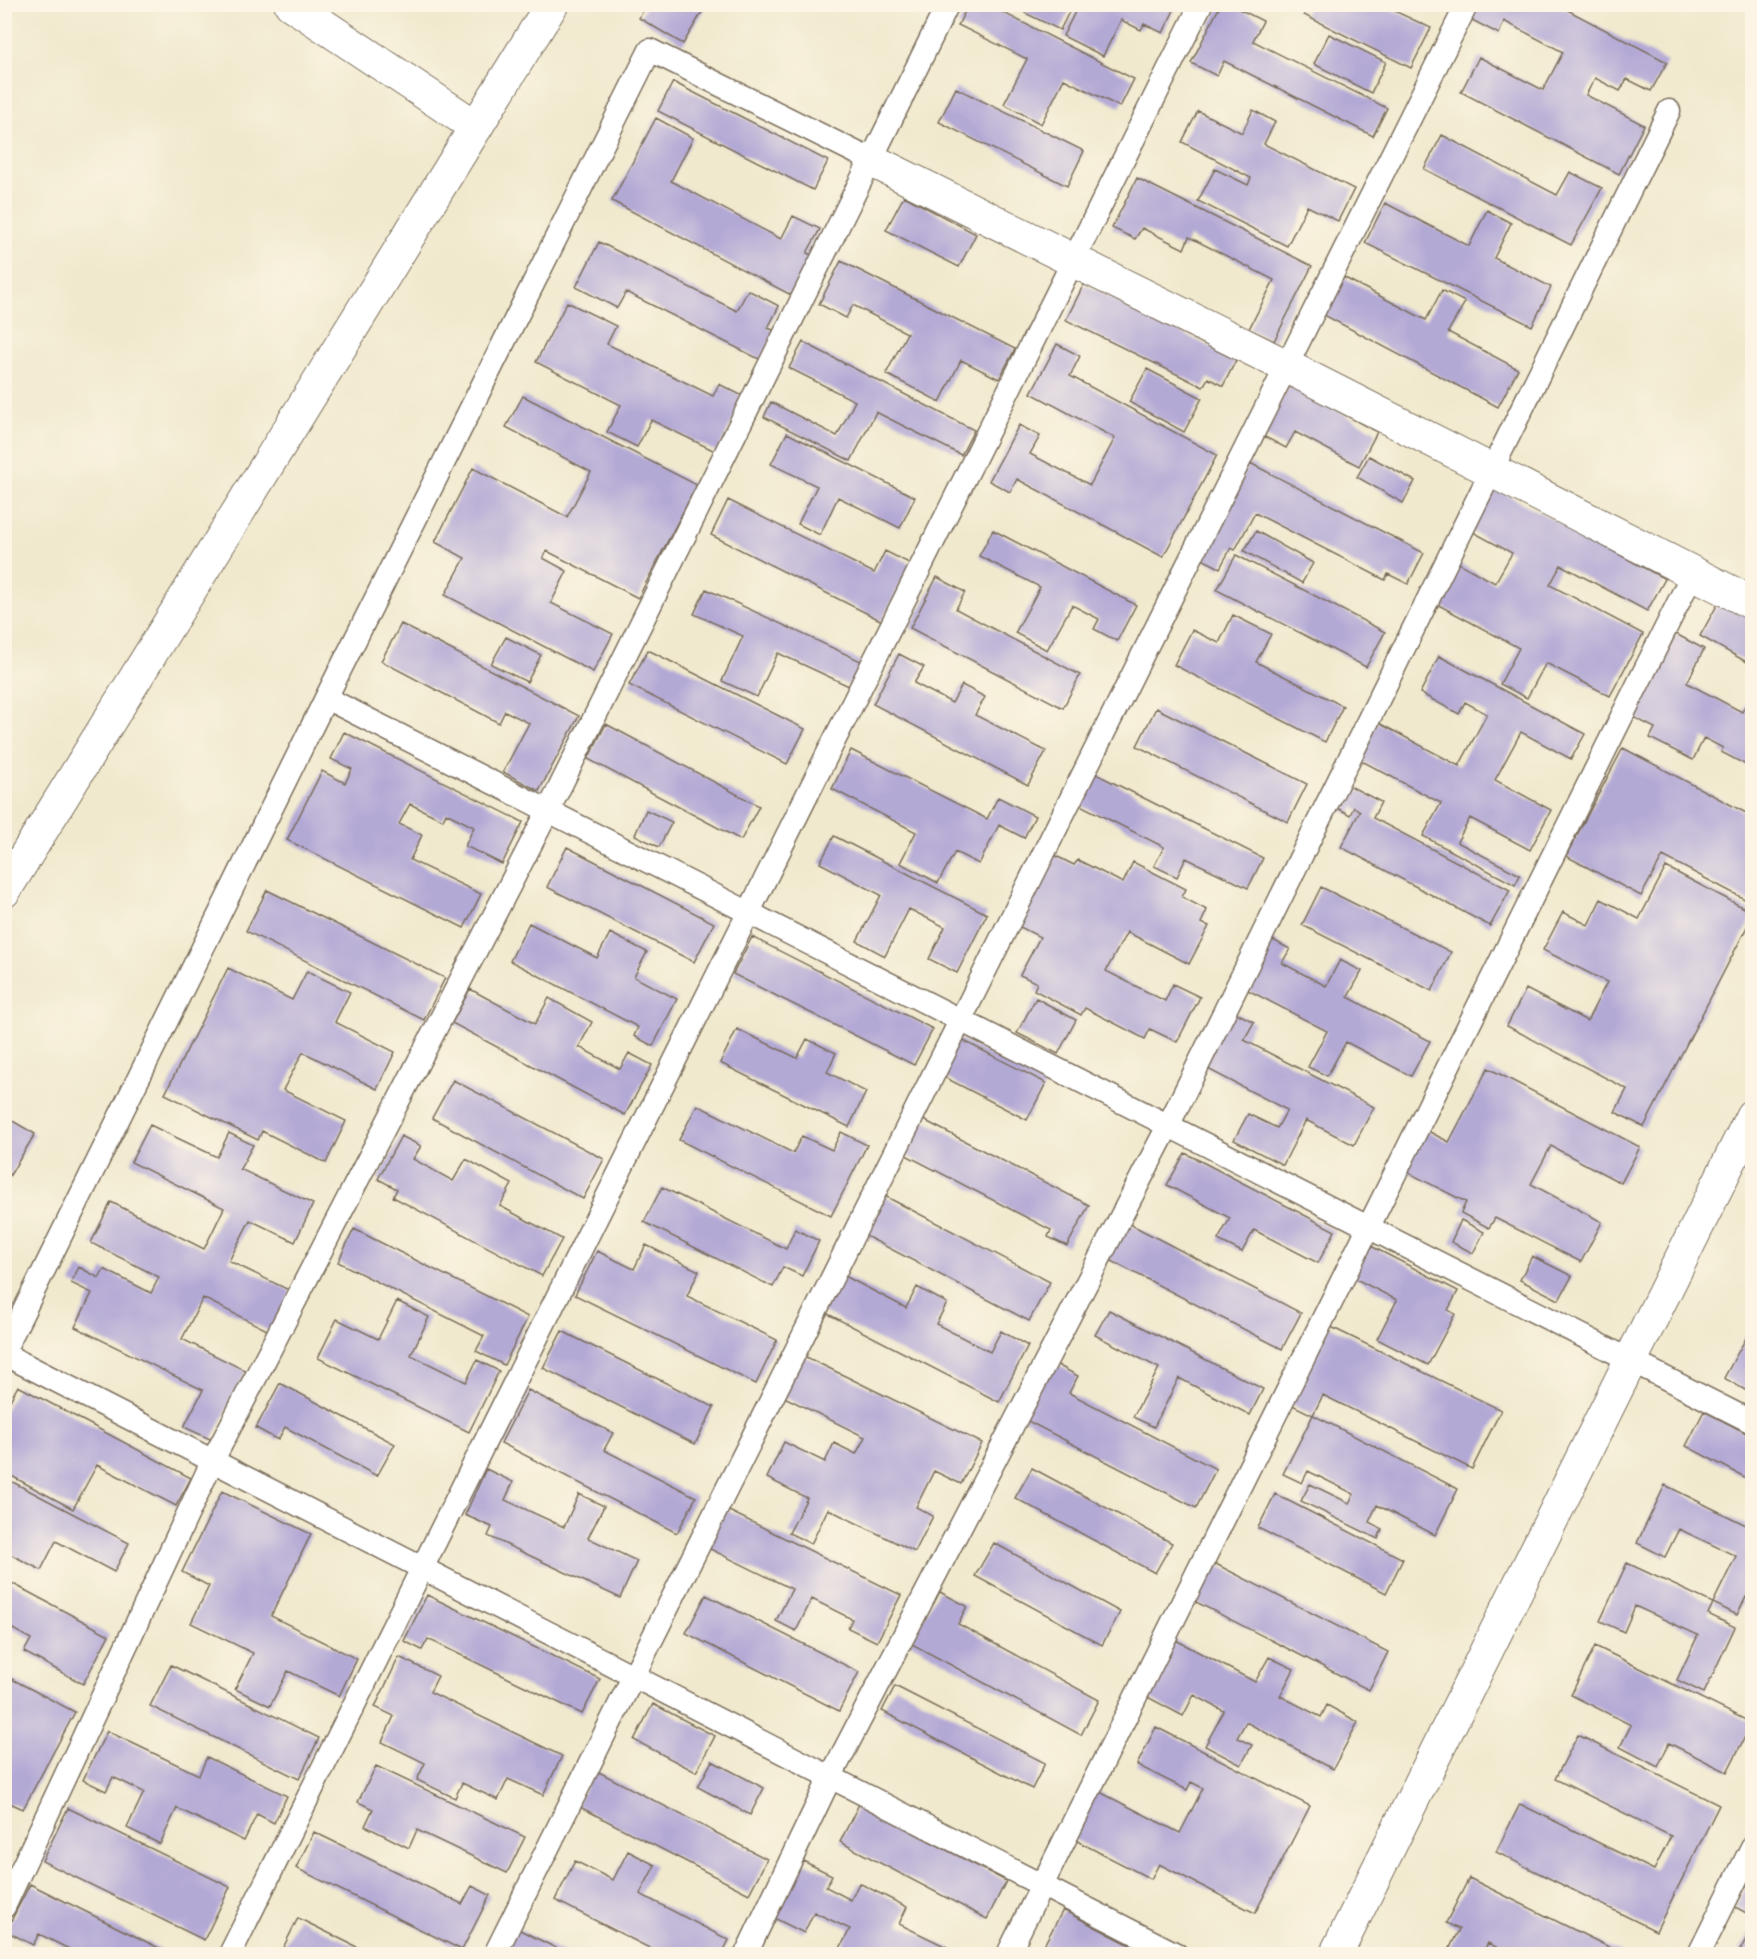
<svg xmlns="http://www.w3.org/2000/svg" width="1757" height="1959" font-family="'Shantell Sans',sans-serif">
<style>
.building{fill:#b3a9d5}
.lines{fill:none;stroke-linecap:round;stroke-linejoin:round}
.service-casing{stroke:#7a6d5b;stroke-width:25}
.minor-casing{stroke:#7a6d5b;stroke-width:35}
.tertiary-casing{stroke:#7a6d5b;stroke-width:35}
.secondary-casing{stroke:#7a6d5b;stroke-width:35}
.service{stroke:#fff;stroke-width:22}
.minor{stroke:#fff;stroke-width:33}
.tertiary{stroke:#fff;stroke-width:33}
.secondary{stroke:#fff;stroke-width:33}
</style>
<rect width="100%" height="100%" fill="#fcf5e5"/>
<filter id="ink" filterUnits="userSpaceOnUse"><feTurbulence type="fractalNoise" baseFrequency=".0167" numOctaves="2"/><feDisplacementMap in="SourceGraphic" scale="12" xChannelSelector="R" yChannelSelector="G"/><feConvolveMatrix kernelMatrix="1 2 1 2 8 2 1 2 1" color-interpolation-filters="sRGB"/></filter>
<filter id="wash" filterUnits="userSpaceOnUse"><feTurbulence type="fractalNoise" baseFrequency=".008" numOctaves="4" result="noise"/><feDisplacementMap in="SourceGraphic" scale="24" xChannelSelector="R" yChannelSelector="G"/><feGaussianBlur stdDeviation="1.35" result="paint"/><feColorMatrix in="noise" values="0 0 0 0 0 0 0 0 0 0 0 0 0 0 0 0 0 1.4 0 .05"/><feComposite in="paint" operator="in"/></filter>
<g filter="url(#wash)">
<rect width="100%" height="100%" fill="#f0e9cd"/>
<g id="blocks">
<path class="building" d="M647 4H707L683 44 639 18Z
M969 4H996L994 8 1134 79 1120 107 1064 79 1041 124 1004 104 1027 59 958 25Z
M1029 4H1073L1060 30 1025 13Z
M1079 4H1177L1163 33 1144 24 1141 30 1121 20 1103 56 1063 36Z
M1221 4H1229L1263 21 1253 41 1387 108 1373 136 1224 61 1217 76 1191 63Z
M1478 4H1556L1667 62 1651 91 1627 79 1620 91 1595 78 1586 95 1644 125 1619 174 1461 92 1479 57 1543 90 1563 52 1504 21 1499 34 1470 19Z
M1309 5H1382L1431 28 1411 68 1304 15Z
M1329 34 1386 62 1371 93 1314 64Z
M673 82 828 161 813 190 658 111Z
M956 88 1084 151 1067 186 939 122Z
M1253 110 1275 122 1264 144 1354 189 1338 221 1307 206 1287 246 1198 201 1215 169 1248 185 1251 178 1182 142 1198 111 1242 133Z
M656 118 693 138 671 181 781 239 793 216 820 229 807 253 812 255 791 295 612 201Z
M1442 135 1557 195 1570 172 1602 188 1571 245 1424 169Z
M1137 178 1312 266 1274 341 1249 329 1274 280 1189 237 1184 249 1142 228 1135 239 1112 228Z
M904 196 976 234 959 267 886 230Z
M1385 203 1469 246 1487 210 1511 223 1494 258 1551 287 1532 326 1365 243Z
M599 242 737 311 748 290 779 306 768 328 776 331 761 360 626 292 617 308 576 287Z
M841 261 1015 349 999 379 961 360 940 402 886 374 907 333 853 305 846 318 819 304Z
M1343 277 1426 320 1442 290 1465 302 1448 332 1518 369 1498 407 1324 315Z
M1084 284 1236 360 1223 386 1208 378 1203 387 1066 320Z
M567 302 616 326 607 344 713 396 719 384 745 397 717 452 651 420 637 447 607 432 621 405 536 362Z
M803 342 974 430 961 455 876 412 851 461 764 417 771 402 837 436 855 401 789 368Z
M1057 344 1080 356 1070 376 1217 455 1163 557 1017 479 1010 492 989 481 1019 425 1040 436 1030 454 1090 485 1115 438 1031 393Z
M1147 369 1202 398 1184 432 1129 402Z
M1289 385 1377 432 1359 466 1295 432 1286 448 1263 436Z
M523 396 697 485 638 598 547 551 543 558 567 571 551 603 613 634 593 672 445 595 465 558 435 542 473 468 567 517 591 472 506 427Z
M787 433 915 497 900 528 838 497 820 535 798 524 817 486 771 464Z
M1369 456 1415 481 1403 503 1357 477Z
M1250 463 1424 553 1408 584 1388 574 1385 580 1255 513 1235 550 1231 548 1220 568 1200 558Z
M1494 488 1665 579 1647 611 1561 565 1550 585 1643 634 1610 696 1546 663 1527 698 1500 684 1519 648 1431 601 1453 560 1495 583 1512 553 1471 531Z
M728 500 874 573 885 551 911 564 882 621 711 535Z
M993 530 1136 605 1117 641 1094 629 1099 619 1072 605 1047 650 1015 633 1040 587 979 556Z
M1256 531 1313 563 1302 583 1244 551Z
M1236 555 1385 632 1366 667 1217 590Z
M937 577 965 592 956 609 1080 675 1063 708 910 628Z
M706 589 863 662 851 687 778 653 757 697 722 681 743 636 694 614Z
M1720 600 1752 618V665L1700 636Z
M1233 615 1271 634 1256 662 1343 706 1325 742 1174 665 1192 630 1219 643Z
M401 624 579 716 539 791 503 772 529 723 505 711 499 723 381 661Z
M1676 634 1704 649 1687 683 1742 712 1752 692V768L1721 752 1723 748 1704 738 1693 760 1650 738 1655 728 1633 717Z
M506 637 541 655 527 682 491 664Z
M648 650 805 729 787 764 629 685Z
M899 654 924 667 914 683 952 703 962 685 985 697 975 715 1046 751 1028 785 873 704Z
M1439 656 1585 734 1571 759 1521 732 1495 780 1551 810 1530 850 1470 818 1457 842 1520 875 1515 885 1423 836 1441 803 1358 759 1377 722 1459 766 1487 714 1465 702 1459 714 1420 693Z
M1156 708 1307 784 1288 822 1137 746Z
M606 724 759 806 741 840 588 759Z
M344 732 523 822 502 864 465 846 474 827 446 813 443 820 410 804 399 824 422 835 410 860 481 894 464 928 287 840 322 771 345 783 352 769 331 759Z
M1623 748 1752 816V903L1663 856 1641 896 1566 856Z
M851 750 987 819 998 797 1035 816 1024 838 999 825 979 864 955 852 938 883 900 863 916 832 832 789Z
M1094 773 1263 858 1248 888 1186 858 1177 877 1154 866 1164 847 1078 804Z
M1346 784 1381 802 1373 818 1510 890 1490 926 1341 847 1360 811 1354 807 1350 815 1333 806Z
M646 810 672 822 659 847 635 835Z
M834 836 987 914 957 973 929 959 945 927 909 909 885 956 857 941 881 895 820 863Z
M567 847 714 923 694 962 547 887Z
M1052 854 1074 865 1078 860 1123 883 1133 862 1186 889 1182 897 1207 910 1201 923 1209 926 1189 964 1127 932 1106 971 1165 1001 1173 984 1200 997 1177 1042 1150 1029 1145 1039 1085 1008 1081 1015 1034 990 1037 983 1020 975 1040 937 1016 925Z
M1666 867 1752 912V917L1644 1127 1615 1112 1627 1089 1507 1026 1526 989 1587 1021 1607 982 1543 950 1563 912 1588 925 1601 899 1639 919Z
M1321 887 1451 952 1432 991 1302 925Z
M267 890 445 978 424 1020 246 931Z
M529 923 597 958 610 933 647 952 634 977 677 999 653 1046 634 1036 638 1027 510 961Z
M752 937 933 1029 914 1065 733 974Z
M1269 938 1290 949 1282 963 1326 986 1340 960 1362 971 1348 997 1430 1041 1411 1076 1346 1042 1327 1076 1308 1067 1327 1031 1242 987Z
M228 968 292 1000 307 971 350 992 335 1022 395 1052 377 1089 303 1052 283 1090 346 1121 326 1163 262 1131 258 1140 165 1094Z
M470 989 535 1024 549 998 592 1022 579 1047 620 1069 629 1053 652 1065 625 1115 452 1023Z
M1036 998 1076 1020 1058 1054 1017 1033Z
M1229 1009 1254 1022 1244 1040 1374 1107 1354 1145 1306 1120 1283 1165 1234 1140 1248 1114 1277 1128 1287 1110 1200 1065Z
M737 1029 797 1058 807 1039 836 1053 827 1072 866 1092 849 1127 720 1063Z
M958 1038 1046 1083 1027 1120 938 1074Z
M1488 1068 1640 1147 1621 1183 1551 1146 1531 1184 1602 1222 1581 1262 1495 1218 1489 1228 1461 1213 1466 1202 1405 1171 1426 1130 1449 1142Z
M453 1080 604 1159 583 1199 432 1118Z
M697 1105 793 1153 802 1136 832 1150 841 1132 867 1145 831 1216 679 1140Z
M4 1116 35 1134 4 1185Z
M916 1116 1089 1205 1067 1246 1048 1237 1051 1230 898 1151Z
M150 1125 217 1157 229 1133 253 1145 240 1169 313 1204 295 1242 250 1220 229 1261 291 1291 271 1332 203 1298 182 1339 246 1371 212 1440 184 1427 203 1390 75 1327 92 1293 71 1283 79 1267 99 1278 104 1269 151 1293 159 1277 91 1243 111 1202 204 1249 224 1208 131 1162Z
M401 1136 421 1146 413 1159 453 1181 466 1159 512 1184 500 1206 562 1239 542 1276 393 1197 397 1189 378 1179Z
M1185 1153 1335 1231 1318 1263 1254 1230 1242 1252 1218 1240 1230 1218 1167 1185Z
M662 1187 786 1249 795 1229 819 1241 802 1276 783 1267 773 1287 644 1222Z
M879 1193 1050 1282 1029 1321 858 1232Z
M1461 1220 1484 1232 1473 1253 1451 1242Z
M1124 1221 1301 1313 1282 1349 1104 1257Z
M354 1229 528 1317 504 1365 476 1351 484 1336 338 1262Z
M1367 1244 1458 1291 1448 1310 1455 1314 1428 1365 1377 1339 1397 1300 1350 1276Z
M646 1245 699 1271 687 1296 777 1340 756 1384 575 1295 597 1251 634 1269Z
M1532 1256 1572 1276 1559 1300 1520 1280Z
M841 1274 906 1308 917 1287 947 1303 936 1324 990 1352 1001 1331 1028 1346 999 1402 822 1311Z
M397 1301 429 1317 411 1355 466 1382 477 1360 499 1371 469 1432 318 1358 337 1319 378 1339Z
M1109 1310 1263 1389 1250 1415 1179 1378 1154 1427 1133 1417 1159 1368 1095 1335Z
M1327 1325 1501 1410 1472 1469 1323 1395 1313 1415 1458 1489 1435 1535 1377 1505 1369 1522 1382 1529 1378 1539 1301 1501 1310 1484 1349 1503 1354 1494 1308 1471 1302 1483 1283 1474 1313 1415 1288 1403Z
M1752 1327V1394L1724 1378Z
M562 1331 714 1407 695 1444 543 1368Z
M800 1354 982 1443 961 1484 934 1471 916 1507 933 1516 915 1552 828 1509 811 1544 789 1533 807 1498 767 1478 784 1442 825 1462 834 1443 856 1454 865 1437 780 1395Z
M1050 1361 1078 1376 1069 1393 1216 1469 1196 1508 1020 1417Z
M280 1383 395 1444 377 1476 285 1427 278 1440 256 1428Z
M18 1386 191 1478 176 1506 97 1465 73 1509 4 1472V1412Z
M528 1390 613 1433 604 1450 696 1497 677 1533 501 1443Z
M1704 1411 1752 1436V1481L1686 1446Z
M1032 1468 1172 1543 1155 1573 1015 1498Z
M486 1469 513 1482 505 1500 564 1527 579 1494 604 1506 588 1538 637 1561 620 1598 488 1536 492 1527 465 1515Z
M7 1479 129 1543 114 1572 56 1541 41 1570 4 1551V1483Z
M1665 1485 1752 1528V1600L1746 1597 1737 1615 1713 1603 1736 1556 1679 1529 1665 1557 1637 1543Z
M222 1491 311 1534 271 1616 357 1659 339 1696 288 1671 270 1706 235 1689 253 1653 191 1623 209 1586 182 1572Z
M1275 1494 1403 1559 1386 1593 1258 1528Z
M725 1509 901 1595 877 1642 848 1628 852 1619 812 1599 796 1631 776 1621 792 1589 706 1547Z
M994 1543 1120 1612 1102 1645 975 1576Z
M1210 1561 1388 1652 1369 1690 1190 1599Z
M1627 1563 1713 1603 1708 1614 1735 1627 1704 1693 1677 1680 1698 1635 1635 1606 1624 1632 1600 1621Z
M4 1579 109 1635 83 1684 24 1652 31 1639 4 1624Z
M938 1591 967 1606 958 1624 1099 1700 1081 1735 910 1643Z
M427 1595 600 1679 582 1714 428 1639 422 1650 404 1641Z
M706 1595 859 1672 839 1711 686 1633Z
M1170 1637 1255 1682 1269 1657 1294 1669 1280 1696 1321 1717 1327 1705 1358 1722 1333 1769 1246 1722 1237 1738 1252 1745 1241 1765 1205 1746 1224 1711 1194 1695 1183 1716 1140 1693Z
M1595 1646 1752 1723 1727 1772 1669 1743 1658 1767 1620 1747 1631 1725 1571 1695Z
M399 1657 438 1676 430 1692 562 1756 543 1795 508 1779 498 1800 462 1783 455 1798 417 1780 425 1763 382 1742 394 1716 375 1707Z
M171 1665 319 1738 299 1779 150 1706Z
M4 1675 75 1712 23 1809 10 1803 4 1813Z
M895 1686 1045 1763 1032 1789 882 1711Z
M653 1704 715 1736 696 1772 634 1740Z
M1156 1727 1310 1806 1255 1913 1159 1864 1151 1879 1067 1836 1092 1788 1180 1833 1203 1788 1191 1782 1187 1790 1137 1765Z
M107 1731 199 1775 207 1757 287 1796 274 1823 257 1814 244 1841 177 1808 160 1844 127 1828 144 1792 113 1777 106 1791 83 1780Z
M1578 1735 1719 1805 1656 1931 1496 1852 1520 1804 1654 1870 1671 1836 1555 1779Z
M712 1761 764 1788 750 1815 698 1787Z
M376 1766 525 1837 507 1873 417 1830 409 1848 365 1826 373 1809 358 1802Z
M595 1770 767 1859 749 1894 576 1805Z
M859 1804 1006 1881 987 1919 840 1842Z
M68 1808 230 1887 204 1940 42 1861Z
M314 1832 462 1904 472 1886 490 1895 462 1950 296 1868Z
M628 1851 655 1865 640 1894 729 1940 722 1954H661L555 1900 575 1861 613 1880Z
M803 1861 832 1875 826 1887 851 1900 859 1883 907 1907 899 1924 961 1954H899L892 1951 891 1954H874L868 1951 866 1954H837L850 1929 814 1912 804 1933 774 1918Z
M1752 1875V1916L1735 1907Z
M1469 1878 1623 1954H1510L1488 1943 1482 1954H1447L1459 1929 1446 1923Z
M30 1884 58 1898 171 1954H79L39 1934 33 1945 6 1931Z
M1063 1910 1130 1945 1125 1954H1058L1043 1947Z
M298 1918 371 1954H280Z
M516 1928 568 1954H503Z
M1752 1928V1954H1738Z"/>
</g>
</g>
<g filter="url(#ink)">
<use href="#blocks" fill-opacity="0" stroke="#7a6d5b" stroke-width="1.5"/>
<g class="lines">
<g class="service-casing">
<path id="service" d="M871 160 948 4
M326 698 1752 1422
M4 1351 326 698 650 50 871 160 548 811 212 1462 4 1907
M4 1354 1176 1954
M230 1954 1201 4
M495 1954 1467 4
M746 1954 830 1778 1168 1126 1669 111
M1008 1954 1693 573
M1699 1954 1752 1847"/>
</g>
<g class="minor-casing">
<path id="minor" d="M871 160 1286 366 1752 603
M1336 1954 1752 1116"/>
</g>
<g class="tertiary-casing">
<path id="tertiary" d="M291 4 476 127"/>
</g>
<g class="secondary-casing">
<path id="secondary" d="M4 891 552 4"/>
</g>
<use href="#service" class="service"/>
<use href="#minor" class="minor"/>
<use href="#tertiary" class="tertiary"/>
<use href="#secondary" class="secondary"/>
</g>
</g>
<rect width="1757" height="1959" fill="none" stroke="#fcf5e5" stroke-width="24"/>
</svg>
